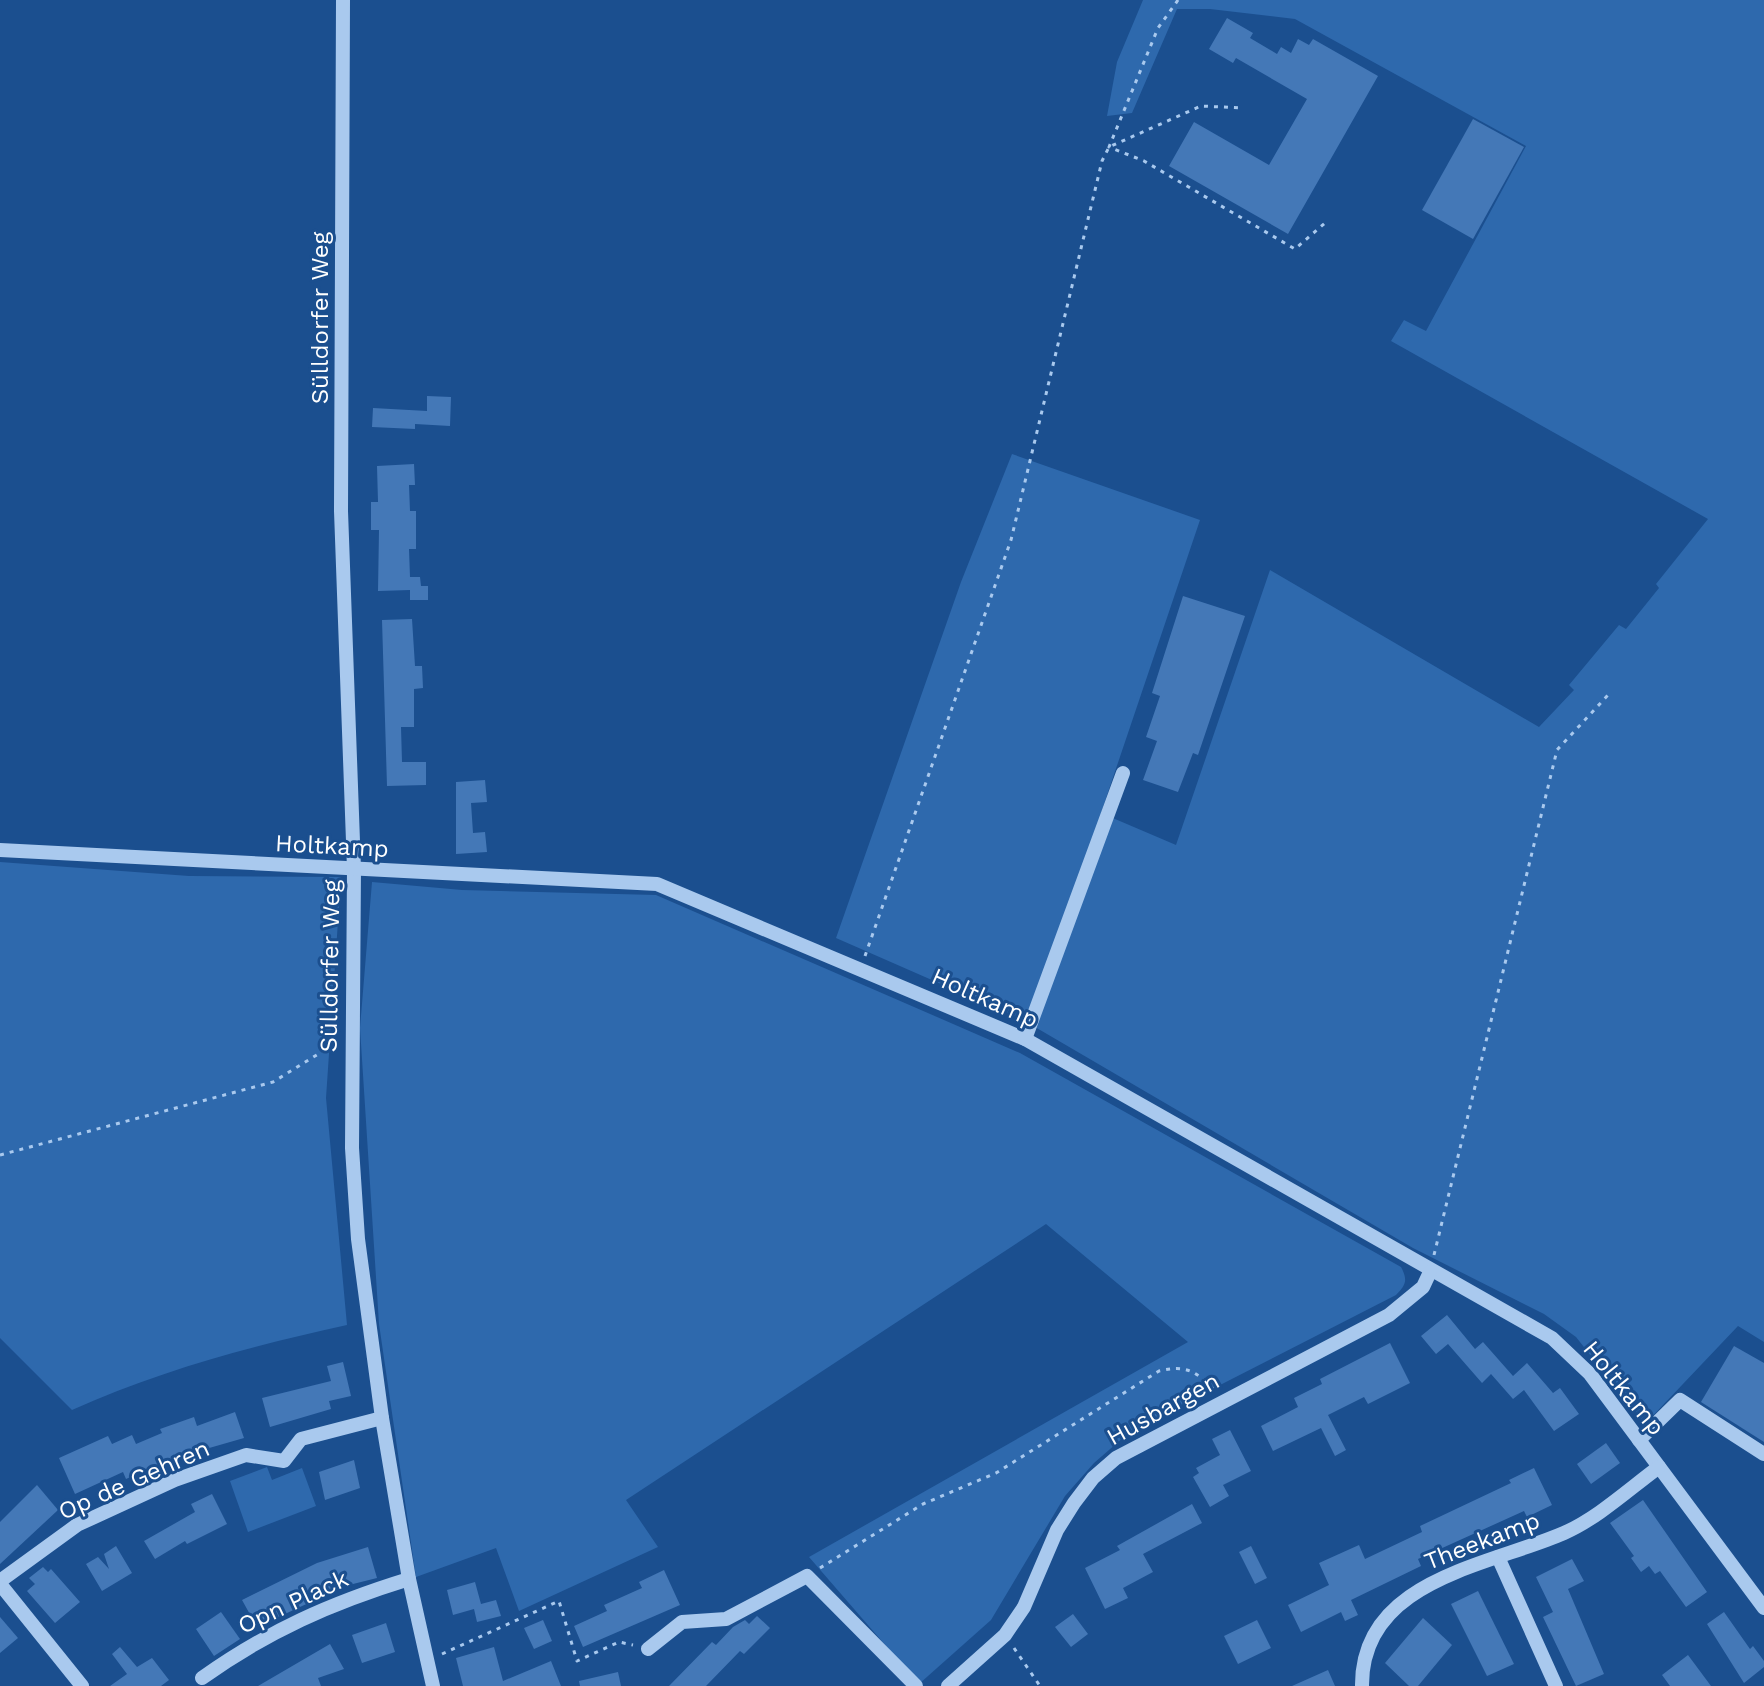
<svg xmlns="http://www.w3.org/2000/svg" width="1764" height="1686" font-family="'Work Sans',sans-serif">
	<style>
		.green { fill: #2e69ad }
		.building { fill: #4478b7 }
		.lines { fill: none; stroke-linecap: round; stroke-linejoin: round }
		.path { stroke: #a9c9ee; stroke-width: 3; stroke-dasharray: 4 6; stroke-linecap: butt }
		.minor { stroke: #a9c9ee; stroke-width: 14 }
		.labels { text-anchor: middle; stroke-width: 6; stroke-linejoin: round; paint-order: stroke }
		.street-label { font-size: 24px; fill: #fff; stroke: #1b4f8f }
	</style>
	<rect width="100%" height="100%" fill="#1b4f8f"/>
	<g class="green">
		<polygon points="1143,0 1764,0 1764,1342 1738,1326 1645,1424 1576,1337 1544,1314 1413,1248 1023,1020 836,938 961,582 1012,454 1200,520 1101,813 1176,845 1270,570 1539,727 1574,690 1569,685 1619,625 1626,629 1659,588 1656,584 1708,519 1391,341 1404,320 1426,331 1526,146 1295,19 1210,9 1177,9 1132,113 1107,116 1117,62"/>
		<path d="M0 862 189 876 341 877 326 1098 347 1325C252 1346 161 1370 72 1410L0 1338Z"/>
		<path d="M372 882 462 890 656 895 1020 1053 1401 1267C1408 1280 1406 1285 1396 1295L1132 1430 1094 1463 1065 1496 991 1620 919 1684 809 1557 1188 1342 1046 1224 626 1500 658 1547 519 1611 496 1548 416 1577 379 1324 360 1028Z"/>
		<polygon points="267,1467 272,1480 302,1468 316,1506 248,1532 230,1481"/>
	</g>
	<g class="building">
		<polygon points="1227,18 1253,33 1250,38 1277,54 1281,47 1291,53 1298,39 1309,45 1313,39 1378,76 1288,234 1169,166 1194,122 1269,165 1307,99 1236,58 1233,63 1209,49"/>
		<polygon points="1473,119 1524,147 1473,239 1422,210"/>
		<polygon points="427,396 451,397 450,426 415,424 415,429 372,427 373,408 427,411"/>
		<polygon points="414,464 415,485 409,485 410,511 416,511 416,549 409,549 410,577 420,577 421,586 428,586 428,600 410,600 410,590 378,591 379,530 371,530 371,502 378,502 377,466"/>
		<polygon points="1183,596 1245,616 1198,755 1193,753 1178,792 1143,780 1157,741 1146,737 1160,696 1152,693"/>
		<polygon points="412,619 415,666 422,666 423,688 414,689 414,727 401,727 402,762 426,762 426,785 387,786 382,620"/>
		<polygon points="485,780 487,802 471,803 473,833 485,832 487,852 456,854 456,782"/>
		<polygon points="1447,1315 1475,1349 1483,1342 1513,1376 1527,1363 1553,1393 1560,1388 1579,1414 1554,1431 1524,1390 1513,1399 1491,1374 1482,1383 1448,1344 1436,1354 1421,1336"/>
		<polygon points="1390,1343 1410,1383 1368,1404 1364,1397 1328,1415 1346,1450 1335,1456 1321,1428 1273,1451 1261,1426 1298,1407 1294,1398 1322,1384 1320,1379"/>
		<polygon points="1734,1346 1764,1363 1764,1442 1701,1402"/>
		<polygon points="343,1362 351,1396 329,1401 331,1409 270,1427 262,1398 331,1381 327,1366"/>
		<polygon points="235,1412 244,1438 171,1459 126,1479 123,1472 75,1494 59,1458 108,1436 112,1444 132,1435 136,1444 162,1433 160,1429 194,1417 197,1426"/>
		<polygon points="1230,1430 1251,1471 1223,1485 1229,1496 1210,1507 1193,1477 1199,1473 1196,1468 1220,1455 1212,1439"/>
		<polygon points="1606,1443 1620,1463 1591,1484 1577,1464"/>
		<polygon points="354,1460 360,1488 325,1500 319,1472"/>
		<polygon points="1534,1468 1552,1505 1527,1517 1524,1511 1418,1559 1421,1566 1351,1600 1358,1615 1345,1621 1341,1612 1301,1632 1288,1605 1329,1585 1319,1563 1359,1545 1365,1559 1422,1532 1420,1526 1511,1483 1509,1480"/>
		<polygon points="37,1485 58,1510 0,1564 0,1522"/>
		<polygon points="212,1494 227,1524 187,1544 185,1541 155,1559 144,1541 195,1512 191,1504"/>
		<polygon points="1643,1500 1707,1592 1686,1607 1660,1571 1655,1574 1649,1566 1641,1572 1631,1558 1634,1556 1610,1523"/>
		<polygon points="1192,1504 1202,1523 1143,1554 1153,1572 1123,1588 1128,1598 1105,1609 1085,1568 1120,1550 1117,1546"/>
		<polygon points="116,1546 132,1573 102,1591 86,1564 98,1557 109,1569 104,1554"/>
		<polygon points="1251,1546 1267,1578 1255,1584 1239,1552"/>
		<polygon points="368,1547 377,1578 345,1586 257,1627 242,1600 317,1563"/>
		<polygon points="1572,1559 1584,1581 1568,1589 1604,1674 1576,1686 1543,1617 1553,1612 1536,1577"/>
		<polygon points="43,1567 48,1572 51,1569 80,1602 55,1623 27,1591 35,1584 29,1578"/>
		<polygon points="664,1570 680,1605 583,1647 574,1626 607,1611 604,1605 642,1588 639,1582"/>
		<polygon points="475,1582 481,1604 496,1600 501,1616 477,1622 474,1609 453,1615 447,1590"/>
		<polygon points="1478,1591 1514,1664 1487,1676 1451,1604"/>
		<polygon points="221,1612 240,1639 214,1656 196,1629"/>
		<polygon points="1724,1612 1750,1649 1753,1646 1764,1661 1764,1667 1744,1683 1707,1624"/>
		<polygon points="1073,1614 1088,1634 1071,1647 1055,1627"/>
		<polygon points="757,1616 770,1628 744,1654 740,1651 706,1686 669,1686 712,1642 716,1645 733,1627 745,1620 749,1624"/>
		<polygon points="0,1617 18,1638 0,1653"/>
		<polygon points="1423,1618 1452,1645 1418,1686 1409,1686 1385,1663"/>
		<polygon points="543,1620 552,1641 534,1649 524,1628"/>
		<polygon points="1257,1620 1271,1648 1238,1664 1224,1636"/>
		<polygon points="386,1623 395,1652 362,1663 352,1635"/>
		<polygon points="330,1644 344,1669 318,1678 321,1686 258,1686"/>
		<polygon points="120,1647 137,1667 152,1658 169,1680 161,1686 110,1686 127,1674 112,1654"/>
		<polygon points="494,1647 503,1681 551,1661 561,1686 463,1686 456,1658"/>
		<polygon points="1688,1655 1711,1686 1670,1686 1662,1675"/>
		<polygon points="1328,1670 1335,1686 1292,1686"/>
		<polygon points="618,1672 621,1686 580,1686 579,1681"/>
	</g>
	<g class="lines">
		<g class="path">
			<polyline points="1178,0 1158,28 1109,147 1144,161 1295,249 1325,223"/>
			<polyline points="865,956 1011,540 1102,161 1109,147 1201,106 1242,108"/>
			<polyline points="0,1155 273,1082 336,1043"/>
			<polyline points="1434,1255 1557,750 1609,694"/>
			<path d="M820 1568 923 1504 996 1473 1159 1371C1185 1365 1195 1370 1213 1389"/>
			<polyline points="1014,1648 1040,1686"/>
			<polyline points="442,1654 559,1601 577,1661 619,1642 633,1645"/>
		</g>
		<g class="minor">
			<polyline points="343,0 341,511 354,869 352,1148 358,1239 382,1418 409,1579 433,1686"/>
			<polyline points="0,850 657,884 1025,1039 1552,1338 1590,1374 1764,1608"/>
			<polyline points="1025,1039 1123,773"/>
			<polyline points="1639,1440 1680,1400 1764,1454"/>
			<polyline points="1498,1557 1556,1686"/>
			<polyline points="0,1581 77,1525 175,1480 246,1455 284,1461 301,1439 382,1418"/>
			<polyline points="0,1584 82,1686"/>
			<polyline points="648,1649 682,1622 726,1619 807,1576 916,1686"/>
			<path d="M202 1678C268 1631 331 1603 409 1579"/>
			<polyline points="948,1686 1005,1635 1024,1607 1057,1530 1074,1503 1093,1478 1116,1458 1389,1315 1423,1287 1430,1272"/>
			<path d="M1362 1686C1361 1580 1488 1566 1564 1533 1598 1518 1629 1489 1659 1467"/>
		</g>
	</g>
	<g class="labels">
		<g class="street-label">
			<text transform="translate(320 318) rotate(-90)" y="8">Sülldorfer Weg</text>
			<text transform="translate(332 846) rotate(3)" y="8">Holtkamp</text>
			<text transform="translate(330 966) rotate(-89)" y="8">Sülldorfer Weg</text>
			<text transform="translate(985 998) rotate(24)" y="8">Holtkamp</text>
			<text transform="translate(1624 1388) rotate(51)" y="8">Holtkamp</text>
			<text transform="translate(1163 1409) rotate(-29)" y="8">Husbargen</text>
			<text transform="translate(134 1480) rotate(-24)" y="8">Op de Gehren</text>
			<text transform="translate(1482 1541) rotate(-21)" y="8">Theekamp</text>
			<text transform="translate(293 1602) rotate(-25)" y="8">Opn Plack</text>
		</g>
	</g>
</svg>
